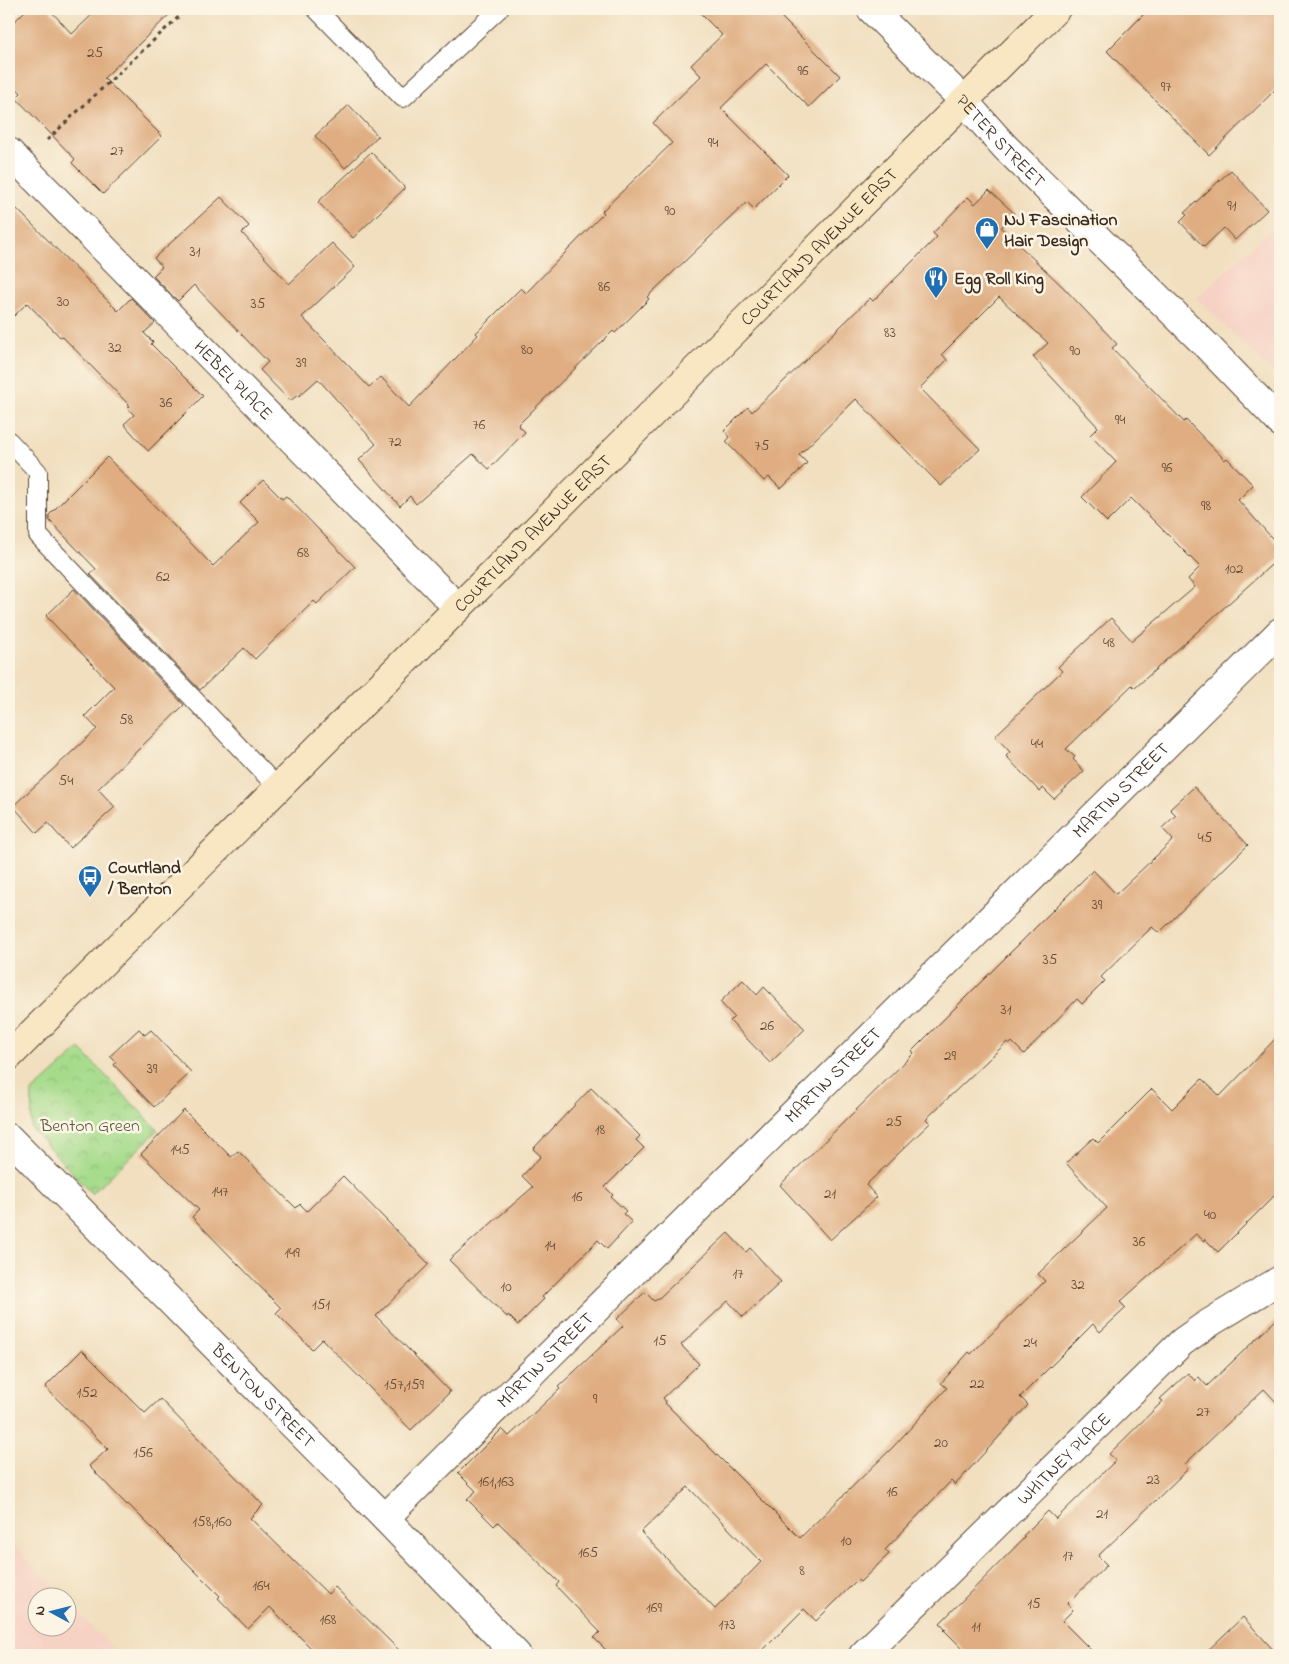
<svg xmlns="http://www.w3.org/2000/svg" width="1289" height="1664" font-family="'Indie Flower',sans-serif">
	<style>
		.built { fill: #f6d2c4 }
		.park { fill: url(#park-crowns); stroke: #708254 }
		.building { fill: #dfad81; fill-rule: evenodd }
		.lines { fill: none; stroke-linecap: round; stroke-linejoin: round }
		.lane-casing { stroke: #564536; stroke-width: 20 }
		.street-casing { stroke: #564536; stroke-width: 30 }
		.secondary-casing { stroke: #564536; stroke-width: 30 }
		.path { stroke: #564536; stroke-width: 3; stroke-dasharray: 4 4; stroke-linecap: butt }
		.lane { stroke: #fff; stroke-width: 18 }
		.street { stroke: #fff; stroke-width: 28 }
		.secondary { stroke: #f9e7c3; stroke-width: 28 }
		.labels { text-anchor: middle; stroke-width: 5; stroke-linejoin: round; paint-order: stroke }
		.number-label { font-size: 15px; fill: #644b37 }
		.street-label { font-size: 18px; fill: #3b2a1e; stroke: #fcf5e5 }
		.poi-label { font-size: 18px; font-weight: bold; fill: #3b2a1e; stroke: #fcf5e5; text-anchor: start }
		.park-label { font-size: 18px; fill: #565639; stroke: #fcf5e5 }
	</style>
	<defs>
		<pattern id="park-crowns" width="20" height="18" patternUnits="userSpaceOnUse" patternTransform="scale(1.25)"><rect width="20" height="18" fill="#a5db8b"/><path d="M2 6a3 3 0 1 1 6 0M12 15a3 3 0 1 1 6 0" fill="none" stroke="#8fbc78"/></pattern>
	</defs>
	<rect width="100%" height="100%" fill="#fcf5e5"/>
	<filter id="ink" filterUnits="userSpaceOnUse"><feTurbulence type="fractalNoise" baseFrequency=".02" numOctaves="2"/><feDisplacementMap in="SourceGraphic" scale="10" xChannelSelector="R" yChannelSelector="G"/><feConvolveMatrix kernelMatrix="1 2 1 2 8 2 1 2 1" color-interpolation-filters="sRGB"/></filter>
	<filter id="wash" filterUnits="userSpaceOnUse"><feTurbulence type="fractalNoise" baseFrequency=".0096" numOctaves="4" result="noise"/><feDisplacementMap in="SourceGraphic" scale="20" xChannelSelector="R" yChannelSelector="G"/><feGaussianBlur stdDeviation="1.12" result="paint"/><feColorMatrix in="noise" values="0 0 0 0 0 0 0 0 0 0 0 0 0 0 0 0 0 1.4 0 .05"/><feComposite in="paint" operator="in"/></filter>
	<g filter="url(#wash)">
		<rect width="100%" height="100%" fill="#f1dfbf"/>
		<g class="built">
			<polygon points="1280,221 1280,379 1197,298"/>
			<polygon points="9,1540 63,1596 38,1596 38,1626 68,1626 68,1602 119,1655 9,1655"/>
		</g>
		<polygon class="park" points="80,1049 158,1130 92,1194 31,1128 32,1092"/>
		<g id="blocks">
			<g class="building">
				<polygon points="27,9 49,9 72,34 98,9 175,9 104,78 162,136 103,194 72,163 75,159 16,98 21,93 9,80 9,27"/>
				<polygon points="696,9 773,9 840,76 809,107 766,64 721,108 788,175 754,209 747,202 647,297 649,299 615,333 613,331 518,425 525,432 489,469 473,454 416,504 410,496 400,506 359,460 376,444 318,379 299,396 298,395 290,401 260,370 268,362 194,285 178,301 153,276 162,267 154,258 221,197 249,226 242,233 289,284 332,243 355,267 302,317 369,387 381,377 409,407 478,335 476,333 521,288 526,293 604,213 602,211 672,143 653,123 701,76 691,65 722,35"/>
				<polygon points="1149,9 1280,9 1280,85 1209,155 1107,51"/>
				<polygon points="349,105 378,136 345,168 315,136"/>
				<polygon points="371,152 405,188 353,238 318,202"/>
				<polygon points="1231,170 1267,210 1235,240 1224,228 1204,247 1180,222 1187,215 1184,213"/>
				<polygon points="989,190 1014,213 1001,228 1063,287 1117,344 1112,348 1184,422 1186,420 1225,460 1227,458 1253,485 1238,500 1280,547 1280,557 1135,688 1132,685 1066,749 1075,757 1073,759 1084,771 1054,799 1043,788 1040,792 1006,756 1010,752 995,736 1062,671 1058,667 1111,618 1132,641 1195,587 1188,579 1200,567 1131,498 1107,522 1082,497 1116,462 1090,435 1098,427 1033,357 1048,343 999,297 942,354 947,360 920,388 980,449 941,486 856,399 799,455 807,463 781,489 769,477 764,481 726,442 730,437 724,431 748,407 752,412 870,298 873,301 937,237 933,233 968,197 975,204"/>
				<polygon points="9,201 118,311 131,298 155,323 144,333 153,342 151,344 203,396 148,451 124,424 134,415 128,408 130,406 62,336 60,337 27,303 9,321"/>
				<polygon points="107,457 213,566 259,522 240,503 263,480 282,499 286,496 355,567 317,604 314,601 255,659 244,648 200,690 90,574 96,569 49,520 49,515"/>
				<polygon points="74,589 184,705 98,789 115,807 70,848 48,823 37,833 13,806 97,729 85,716 114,687 46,616"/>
				<polygon points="1194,787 1248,845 1159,933 1152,927 1101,977 1105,981 1082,1004 1077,999 1024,1054 1012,1042 1010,1044 1007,1042 926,1119 930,1123 866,1185 877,1197 830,1240 780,1185 914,1053 912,1051 1093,870 1116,894 1173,840 1162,828 1176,815 1170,809"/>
				<polygon points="743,980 757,995 764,987 805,1029 770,1063 730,1021 734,1017 720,1002"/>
				<polygon points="139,1029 145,1035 151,1030 191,1072 154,1107 114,1065 116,1062 110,1056"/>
				<path d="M1280 1034V1190L1218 1252 1205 1239 1204 1241 1196 1234 1120 1302 1126 1308 1100 1332 1093 1324 1020 1397 1028 1405 955 1485 951 1481 885 1550 889 1554 860 1582 857 1580 816 1621 804 1609 758 1655H611L594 1638 600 1632 556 1586 559 1582 498 1522 494 1526 467 1499 476 1491 458 1473 502 1429 509 1436 560 1389 558 1387 623 1326 617 1319 645 1292 654 1301 658 1299 728 1233 746 1252 750 1248 781 1282 743 1317 728 1301 681 1345 699 1364 663 1398 666 1402 665 1403 800 1538 894 1446 947 1388 941 1383 969 1352 971 1354 1045 1281 1038 1274 1107 1208 1066 1163 1093 1138 1098 1143 1152 1089 1172 1109 1202 1079 1220 1096ZM688 1487 761 1562 715 1609 641 1532Z"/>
				<polygon points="591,1088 640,1136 636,1140 644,1148 605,1187 613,1195 611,1197 626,1211 623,1214 632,1222 607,1249 598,1240 542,1297 544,1299 518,1325 508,1315 507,1317 449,1260 533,1187 522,1176 541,1156 533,1149"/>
				<polygon points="184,1110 231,1157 238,1151 296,1208 300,1204 307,1211 343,1176 429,1264 376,1316 450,1392 411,1430 322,1339 312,1349 276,1313 281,1308 192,1217 199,1210 141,1154"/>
				<polygon points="1280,1316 1280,1406 1264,1389 1184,1465 1188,1469 1098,1556 1107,1565 1067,1604 1073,1610 1062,1621 1096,1655 969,1655 944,1630 946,1629 940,1623 1025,1537 1023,1536 1048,1511 1056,1519 1116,1460 1109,1454 1163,1401 1160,1399 1188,1373 1195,1381 1199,1377 1207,1386"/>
				<polygon points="82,1350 145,1413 160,1399 263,1505 250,1518 328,1594 335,1587 404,1655 318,1655 270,1607 248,1629 218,1598 220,1596 128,1504 127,1505 89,1466 108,1449 45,1387"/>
				<polygon points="1243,1617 1278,1655 1203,1655"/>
			</g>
		</g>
	</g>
	<g filter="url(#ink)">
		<use href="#blocks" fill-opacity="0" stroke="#564536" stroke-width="1"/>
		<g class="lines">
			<g class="lane-casing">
				<g id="lane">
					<polyline points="316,9 403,98 499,9"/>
					<polyline points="9,441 38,472 38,535 278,788"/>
				</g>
			</g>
			<g class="street-casing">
				<g id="street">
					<path id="s1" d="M871 9 963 100 1005 147 1206 345 1280 422"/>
					<path id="s2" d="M9 152 458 608"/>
					<path id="s3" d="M9 1138 385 1518 517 1655"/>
					<path id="s4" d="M385 1518 1280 632"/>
					<path id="s5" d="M863 1655 1182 1342 1206 1325 1280 1280"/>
				</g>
			</g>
			<g class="secondary-casing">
				<g id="secondary">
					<path id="s6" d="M9 1056 278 788 1056 9"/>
				</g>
			</g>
			<polyline class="path" points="47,140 187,9"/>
			<use href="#lane" class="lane"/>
			<use href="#street" class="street"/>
			<use href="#secondary" class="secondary"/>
		</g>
	</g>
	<defs>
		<g id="shop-pin" transform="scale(1.25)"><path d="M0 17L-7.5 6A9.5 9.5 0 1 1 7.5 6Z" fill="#1f6fb2" stroke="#fcf5e5"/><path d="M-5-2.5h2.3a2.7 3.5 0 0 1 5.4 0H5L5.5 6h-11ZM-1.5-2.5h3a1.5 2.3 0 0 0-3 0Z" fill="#fff"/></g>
		<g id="restaurant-pin" transform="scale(1.25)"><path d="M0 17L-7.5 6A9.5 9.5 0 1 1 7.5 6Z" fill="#1f6fb2" stroke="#fcf5e5"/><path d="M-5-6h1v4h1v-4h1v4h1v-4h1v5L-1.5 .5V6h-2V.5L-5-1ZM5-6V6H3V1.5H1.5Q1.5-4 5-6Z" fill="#fff"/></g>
		<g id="bus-pin" transform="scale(1.25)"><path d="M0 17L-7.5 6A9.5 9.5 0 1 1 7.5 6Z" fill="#1f6fb2" stroke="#fcf5e5"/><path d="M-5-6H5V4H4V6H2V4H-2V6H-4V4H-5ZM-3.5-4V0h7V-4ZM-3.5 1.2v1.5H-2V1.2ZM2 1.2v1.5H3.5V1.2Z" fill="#fff"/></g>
	</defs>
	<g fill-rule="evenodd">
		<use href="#shop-pin" x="987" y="229"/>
		<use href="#restaurant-pin" x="936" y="278"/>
		<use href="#bus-pin" x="90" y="877"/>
	</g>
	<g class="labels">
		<g class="number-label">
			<text x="95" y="57">25</text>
			<text x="803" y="75">96</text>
			<text x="1166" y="91">97</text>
			<text x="713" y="147">94</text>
			<text x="117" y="155">27</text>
			<text x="1232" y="210">91</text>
			<text x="670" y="215">90</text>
			<text x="195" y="256">31</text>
			<text x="604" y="291">86</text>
			<text x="63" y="306">30</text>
			<text x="258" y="308">35</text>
			<text x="890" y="337">83</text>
			<text x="115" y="352">32</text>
			<text x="527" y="354">80</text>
			<text x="1075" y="355">90</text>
			<text x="301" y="367">39</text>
			<text x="166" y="407">36</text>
			<text x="1120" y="424">94</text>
			<text x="479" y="429">76</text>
			<text x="395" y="446">72</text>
			<text x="762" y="450">75</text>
			<text x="1167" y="472">96</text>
			<text x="1206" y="510">98</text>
			<text x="303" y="557">68</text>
			<text x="1234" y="573">102</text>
			<text x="163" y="581">62</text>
			<text x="1109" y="647">48</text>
			<text x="126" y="724">58</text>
			<text x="1037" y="748">44</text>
			<text x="66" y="785">54</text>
			<text x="1205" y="842">45</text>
			<text x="1097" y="909">39</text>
			<text x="1050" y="964">35</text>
			<text x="1006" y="1014">31</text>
			<text x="767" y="1030">26</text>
			<text x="950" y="1060">29</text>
			<text x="152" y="1073">39</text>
			<text x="894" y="1126">25</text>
			<text x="600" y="1134">18</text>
			<text x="180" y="1154">145</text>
			<text x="220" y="1196">147</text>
			<text x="830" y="1198">21</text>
			<text x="577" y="1201">16</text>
			<text x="1210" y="1219">40</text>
			<text x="1139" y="1246">36</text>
			<text x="550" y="1250">14</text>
			<text x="292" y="1257">149</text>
			<text x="738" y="1278">17</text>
			<text x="1078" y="1289">32</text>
			<text x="506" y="1291">10</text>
			<text x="321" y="1309">151</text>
			<text x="660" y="1345">15</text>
			<text x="1030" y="1347">24</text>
			<text x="977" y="1388">22</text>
			<text x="404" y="1389">157,159</text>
			<text x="87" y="1397">152</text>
			<text x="595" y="1403">9</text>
			<text x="1203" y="1416">27</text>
			<text x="941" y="1447">20</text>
			<text x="143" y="1457">156</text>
			<text x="1153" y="1484">23</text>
			<text x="496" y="1486">161,163</text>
			<text x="892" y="1496">16</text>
			<text x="1102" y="1518">21</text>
			<text x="212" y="1526">158,160</text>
			<text x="846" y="1545">10</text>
			<text x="588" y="1557">165</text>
			<text x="1068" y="1560">17</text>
			<text x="802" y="1575">8</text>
			<text x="261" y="1590">164</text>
			<text x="1034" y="1608">15</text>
			<text x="654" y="1612">169</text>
			<text x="328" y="1624">168</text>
			<text x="727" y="1629">173</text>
			<text x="976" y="1631">11</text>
		</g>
		<g class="street-label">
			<text dy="6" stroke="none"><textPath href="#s1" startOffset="185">PETER STREET</textPath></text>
			<text dy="6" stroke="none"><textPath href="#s6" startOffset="1145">COURTLAND AVENUE EAST</textPath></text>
			<text dy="6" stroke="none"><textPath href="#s2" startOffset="320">HEBEL PLACE</textPath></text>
			<text dy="6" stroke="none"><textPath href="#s6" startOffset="740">COURTLAND AVENUE EAST</textPath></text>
			<text dy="6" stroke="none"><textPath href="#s4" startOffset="1035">MARTIN STREET</textPath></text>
			<text dy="6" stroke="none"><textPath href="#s4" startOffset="630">MARTIN STREET</textPath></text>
			<text dy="6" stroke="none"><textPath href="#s4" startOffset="225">MARTIN STREET</textPath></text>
			<text dy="6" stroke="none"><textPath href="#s3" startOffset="362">BENTON STREET</textPath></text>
			<text dy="6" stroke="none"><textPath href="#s5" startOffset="281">WHITNEY PLACE</textPath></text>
		</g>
		<g class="poi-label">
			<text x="1004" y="225">NJ Fascination<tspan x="1004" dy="21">Hair Design</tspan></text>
			<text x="954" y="284">Egg Roll King</text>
			<text x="108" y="873">Courtland<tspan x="108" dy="21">/ Benton</tspan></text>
		</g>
		<g class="park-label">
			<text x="90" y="1131">Benton Green</text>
		</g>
	</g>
	<rect width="1289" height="1664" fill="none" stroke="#fcf5e5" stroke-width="30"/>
	<g transform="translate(52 1612) rotate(277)"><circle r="24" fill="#fcf5e5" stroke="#afa495"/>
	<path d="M0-4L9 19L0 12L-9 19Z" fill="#1f6fb2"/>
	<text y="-8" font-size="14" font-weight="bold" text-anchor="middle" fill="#3b2a1e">N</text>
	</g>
</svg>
